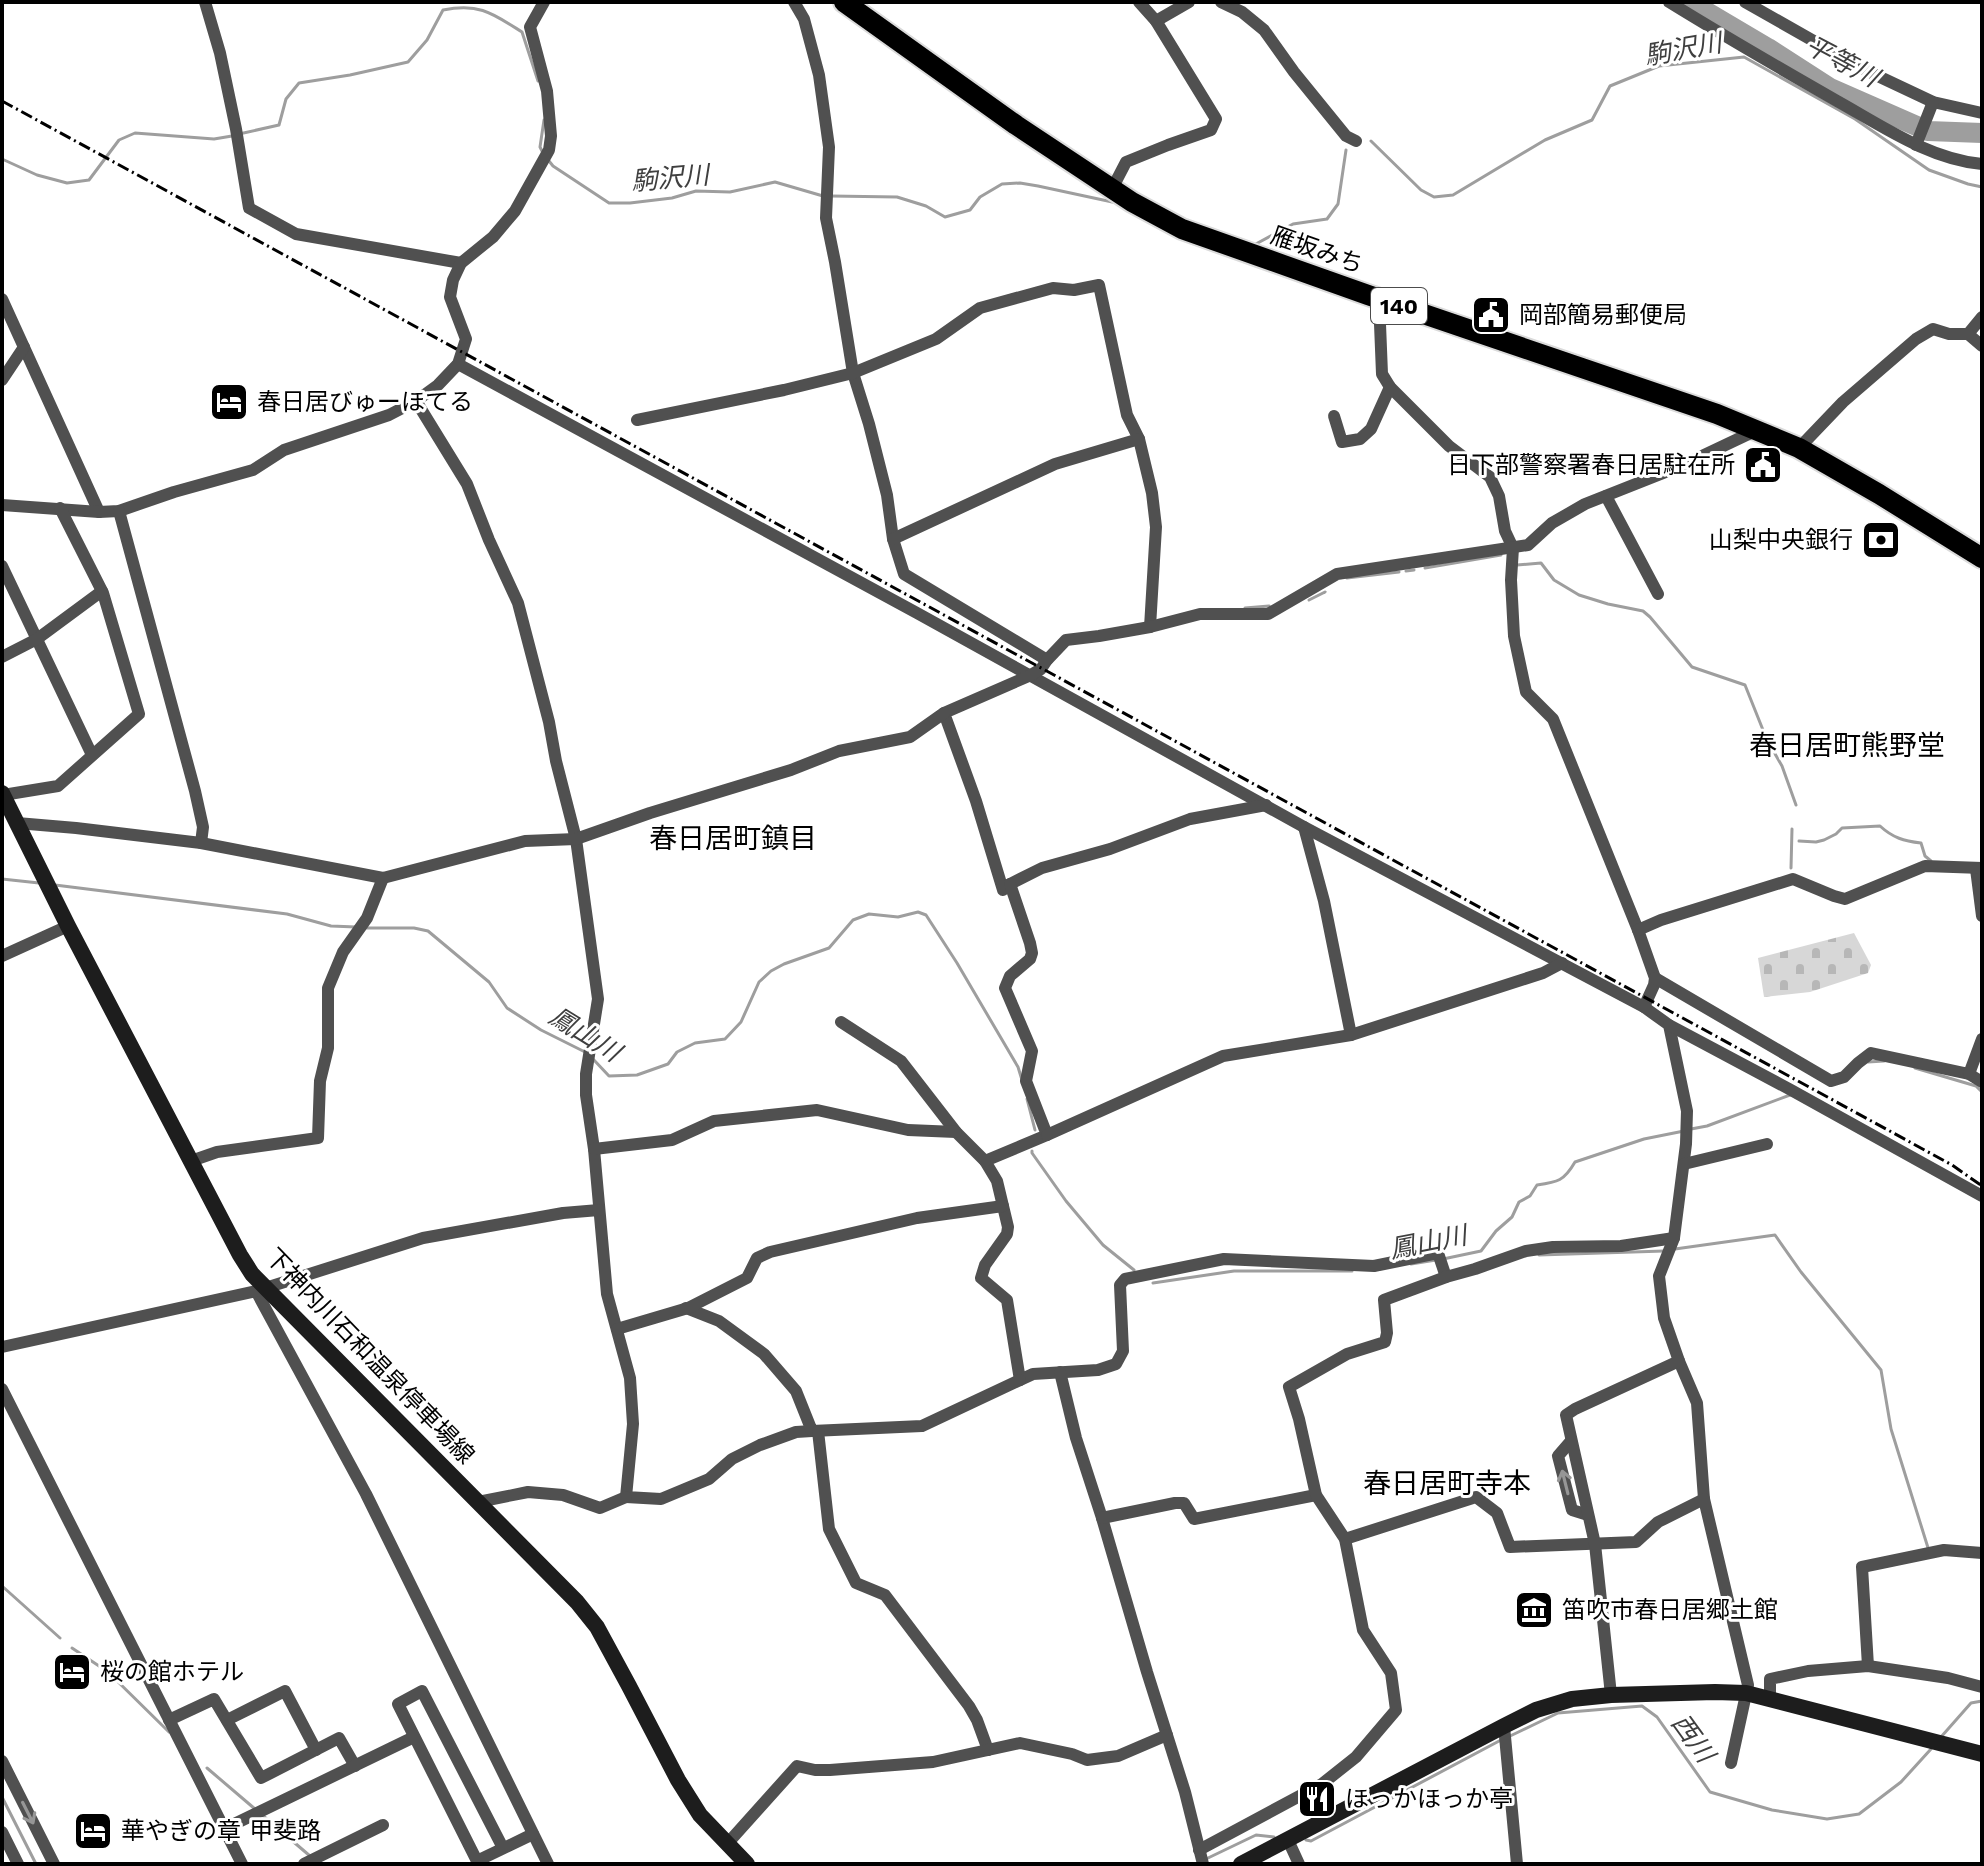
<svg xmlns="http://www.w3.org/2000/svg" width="1984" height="1866" font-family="'Work Sans','Noto Sans JP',sans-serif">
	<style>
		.cemetery { fill: url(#cemetery-stones) }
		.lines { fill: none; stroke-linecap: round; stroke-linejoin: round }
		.stream { stroke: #9e9e9e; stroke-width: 3 }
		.river { stroke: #9e9e9e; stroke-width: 20 }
		.trunk-casing { stroke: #dbdbdb; stroke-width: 24 }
		.minor { stroke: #505050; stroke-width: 12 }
		.secondary { stroke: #1d1d1d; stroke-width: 16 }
		.trunk { stroke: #000; stroke-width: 20 }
		.rail { stroke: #000; stroke-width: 3; stroke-dasharray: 12 4 2 4; stroke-linecap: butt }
		.oneway { stroke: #969696 }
		.labels { text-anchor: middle; stroke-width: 6; stroke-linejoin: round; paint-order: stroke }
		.shield { fill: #fff; stroke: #4c4c4c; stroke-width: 2 }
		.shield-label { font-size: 22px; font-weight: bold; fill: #000 }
		.street-label { font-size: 24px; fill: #000; stroke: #fff }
		.poi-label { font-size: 24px; fill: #000; stroke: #fff; text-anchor: start }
		.water-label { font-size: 26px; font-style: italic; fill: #3f3f3f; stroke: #fff }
		.quarter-label { font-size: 28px; fill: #000; stroke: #fff }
	</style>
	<defs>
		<pattern id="cemetery-stones" width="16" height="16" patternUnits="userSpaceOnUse" patternTransform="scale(2)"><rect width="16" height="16" fill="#d7d7d7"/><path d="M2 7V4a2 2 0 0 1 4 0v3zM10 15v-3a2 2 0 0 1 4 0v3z" fill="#b7b7b7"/></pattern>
	</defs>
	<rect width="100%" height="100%" fill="#fff"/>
	<polygon class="cemetery" points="1854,933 1871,965 1868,973 1810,992 1764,997 1758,958"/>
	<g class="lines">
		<g class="stream">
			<path d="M239 134 279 125 286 99 299 83 350 75 408 62 427 40 443 10C480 3 492 13 522 32L538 81"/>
			<polyline points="1371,141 1421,190 1434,197 1453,195 1545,140 1592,120 1610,86 1659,66 1744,57 1855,119 1929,170 1968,184 1982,187"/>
			<polyline points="542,151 540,147 544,120"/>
			<polyline points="2,159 37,175 67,183 89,180 119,140 135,133 214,139 232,136"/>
			<polyline points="549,161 553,166 609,203 630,203 672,198 696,191 730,192 775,182 823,196"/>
			<polyline points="831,196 897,197 926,206 945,217 970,210 980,197 1002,184 1020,183 1038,186 1117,203"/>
			<polyline points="1254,245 1293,224 1327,219 1338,204 1346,150"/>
			<polyline points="1517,565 1541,563 1554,580 1579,595 1608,604 1643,611 1650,617 1692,667 1745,685 1767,740 1782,766 1796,805"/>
			<polyline points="1425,568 1501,555"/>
			<polyline points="1406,571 1414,570"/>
			<polyline points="1347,578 1399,572"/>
			<polyline points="1309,600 1325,592"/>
			<polyline points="1245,608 1269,606"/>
			<path d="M1799 841 1816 842 1824 840 1836 834 1842 828 1880 826C1893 838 1904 841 1921 843L1925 856 1931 861"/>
			<polyline points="1791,868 1792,829"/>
			<polyline points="2,879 39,883"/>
			<polyline points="55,885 287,914 331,926 356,927"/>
			<polyline points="367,928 414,928 428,931 489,982 507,1008 541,1030 587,1053"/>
			<polyline points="593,1059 609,1076 637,1075 668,1064 677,1052 695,1043 725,1039 741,1022 759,982 771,971 784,964 829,948 853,920 869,914 898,917 918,912 926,915 957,963 1018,1067 1022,1080"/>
			<polyline points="1868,1062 1884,1061"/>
			<polyline points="1915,1068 1976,1086 1982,1092"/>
			<polyline points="1027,1099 1035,1130"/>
			<polyline points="1691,1129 1707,1126 1790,1095"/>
			<polyline points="1032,1151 1032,1153 1066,1201 1103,1245 1134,1270"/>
			<polyline points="1675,1249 1775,1235 1801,1272 1881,1370 1891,1429 1929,1551"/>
			<polyline points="1539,1255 1664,1251"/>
			<path d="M1443 1259 1481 1251 1496 1231 1512 1217 1519 1202 1530 1196 1537 1185C1558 1182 1564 1181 1575 1162L1644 1139 1684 1131"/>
			<polyline points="1411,1264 1436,1260"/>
			<polyline points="1153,1283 1234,1271 1352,1271"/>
			<polyline points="2,1586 60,1638"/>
			<polyline points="72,1648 108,1672 169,1732"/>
			<polyline points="1508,1737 1558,1713 1642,1706 1657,1717 1710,1792 1772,1810 1827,1819 1859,1814 1901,1782 1931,1749"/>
			<polyline points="1941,1737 1971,1703 1982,1701"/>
			<polyline points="207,1768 255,1809"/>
			<polyline points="2,1797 36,1864"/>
			<polyline points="261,1814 310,1856"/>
			<polyline points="1306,1840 1311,1841 1501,1740"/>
			<polyline points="1208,1858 1256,1835 1274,1837"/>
		</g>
		<polyline class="river" points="1690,2 1768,48 1830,88 1928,131 1982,133"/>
		<g class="trunk-casing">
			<polyline id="trunk" points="844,2 1016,125 1132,202 1182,229 1368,295 1717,414 1799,448 1879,494 1982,558"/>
		</g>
		<g class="minor">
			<polyline points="205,2 220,53 236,129 249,208 296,234 461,263"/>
			<polyline points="794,2 804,19 819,75 829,147 826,218 835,262 853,373 869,424 887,495 893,539 904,574 1047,660"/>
			<polyline points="1221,2 1242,12 1264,30 1294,72 1346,136 1356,141"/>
			<path d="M1669 2C1724 36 1781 69 1837 101 1882 126 1929 159 1982 164"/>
			<polyline points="1745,2 1863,69 1933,102 1982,113"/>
			<polyline points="1156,21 1189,2"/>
			<polyline points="1916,145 1933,102"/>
			<polyline points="1112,189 1126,162 1168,145 1211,130 1216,119 1156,21 1139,2"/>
			<polyline points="2,299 99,512"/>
			<polyline points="1379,299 1382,374 1390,387 1449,446 1490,477 1499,496 1505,531 1513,548 1511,580 1514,636 1526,692 1553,719 1638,930 1655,978 1654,985 1644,1007"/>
			<polyline points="1968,334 1982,317"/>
			<polyline points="458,364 917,613 1304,827 1644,1007 1669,1025 1687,1111 1686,1144 1674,1238 1659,1276 1664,1318 1679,1361 1697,1403 1704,1499"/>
			<polyline points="2,380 24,347"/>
			<polyline points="416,401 467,484 489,540 518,603 549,722 556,761 576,839 598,999 586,1074 586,1095 594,1149 607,1294 630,1378 633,1424 626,1497 661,1499 709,1479 732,1459 760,1445 796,1432 812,1431"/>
			<polyline points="1334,416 1342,442 1360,439 1371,429 1390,387"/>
			<polyline points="637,420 784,390 853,373 936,339 980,308 1053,288 1074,290 1099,285 1127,415 1139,439 1152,493 1156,527 1150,627"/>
			<polyline points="1799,448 1843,402 1916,339 1933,329 1949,334 1968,334 1982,346"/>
			<polyline points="1606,496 1658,594"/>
			<polyline points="2,505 99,512 119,511 174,492 253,470 284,450 389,415 416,401 438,385 458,364 466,339 450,297 453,280 461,263 493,237 515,211 549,150 551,136 547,91 530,27 544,2"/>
			<polyline points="119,511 195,791 203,827 201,843"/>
			<polyline points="893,539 1055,464 1139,439"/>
			<polyline points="2,566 92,755"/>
			<polyline points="2,657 37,639 102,591"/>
			<polyline points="3,795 58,786 139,714 103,593 60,508"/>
			<polyline points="1266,805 1190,819 1110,849 1042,868 1010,884 1003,890 976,801 944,713 1031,675 1041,669 1047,660 1066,640 1099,636 1150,627 1200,614 1268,614 1337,574 1528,545 1552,523 1585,504 1681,466 1757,430"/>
			<polyline points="17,823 76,828 201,843 383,878 525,841 576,839 650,813 791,770 839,751 910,737 944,713"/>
			<polyline points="1304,827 1324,901 1351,1035"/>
			<polyline points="1976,869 1982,916"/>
			<polyline points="1010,884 1030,943 1032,953 1030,959 1010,976 1005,988 1032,1051 1026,1081 1047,1135 985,1161 997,1181 1008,1227 1007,1234 985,1265 981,1278 1007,1300 1020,1380 1033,1374 1098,1370 1116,1364 1123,1351 1120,1285 1125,1279 1224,1259 1374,1266 1438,1253 1446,1277"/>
			<polyline points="1638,930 1661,920 1793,879 1834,896 1845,899 1925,866 1982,868"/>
			<polyline points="2,956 68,926"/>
			<polyline points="1655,978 1831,1081 1844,1077 1858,1063 1871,1053 1969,1074 1982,1082"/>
			<polyline points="841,1022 901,1061 956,1132 985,1161"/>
			<polyline points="1669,1025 1791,1090 1982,1196"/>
			<polyline points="1969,1074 1982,1039"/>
			<polyline points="1047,1135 1223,1056 1351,1035 1543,973 1562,963"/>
			<polyline points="594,1149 672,1140 714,1121 817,1110 908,1130 956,1132"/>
			<polyline points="191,1161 217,1152 318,1138 320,1081 328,1048 328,988 343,952 367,918 383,878"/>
			<polyline points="1684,1164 1767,1144"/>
			<polyline points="256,1291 366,1494 548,1864"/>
			<polyline points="686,1308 719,1321 764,1354 796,1391 812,1431 922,1426 1020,1380"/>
			<polyline points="617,1329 688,1308 747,1278 757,1258 770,1252 917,1218 1003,1206"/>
			<polyline points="2,1347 256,1291 423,1238 563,1213 599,1210"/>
			<polyline points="1060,1372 1076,1438 1102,1518 1147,1672 1185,1792 1203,1864"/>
			<polyline points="2,1389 242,1864"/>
			<polyline points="818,1431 829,1529 856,1583 885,1595 969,1706 977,1720 988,1750"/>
			<polyline points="1571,1441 1558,1456 1572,1510 1588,1515"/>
			<polyline points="478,1502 528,1492 563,1495 600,1508 626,1497"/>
			<polyline points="1102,1518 1175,1503 1184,1503 1194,1519 1316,1495"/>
			<polyline points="1345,1539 1476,1497 1497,1513 1510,1547 1636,1542 1658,1522 1704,1499 1748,1685 1731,1763"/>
			<polyline points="1868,1666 1862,1567 1944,1550 1982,1553"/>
			<polyline points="1611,1695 1595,1544 1566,1415 1575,1409 1679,1361"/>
			<polyline points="1770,1698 1770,1679 1808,1671 1868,1666 1948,1678 1982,1687"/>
			<polyline points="169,1720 214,1699 261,1778 339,1738 355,1766"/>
			<polyline points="227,1720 285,1691 316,1750"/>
			<polyline points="1504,1726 1517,1864"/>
			<polyline points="2,1761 54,1864"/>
			<polyline points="224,1829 414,1737"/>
			<polyline points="2,1832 18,1864"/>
			<polyline points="1288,1840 1299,1864"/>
			<polyline points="727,1844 797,1766 815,1770 830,1770 933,1762 1020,1743 1072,1754 1087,1760 1118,1756 1167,1735"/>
			<polyline points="503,1848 422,1691 398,1704 477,1861 533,1834"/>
			<polyline points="1199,1850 1322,1784 1356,1757 1396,1710 1391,1673 1363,1630 1345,1539 1316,1495 1299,1419 1289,1387 1347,1354 1385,1342 1387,1333 1384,1300 1446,1277 1475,1269 1526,1251 1553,1247 1621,1246 1674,1238"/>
			<polyline points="304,1864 383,1825"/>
		</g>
		<g class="secondary">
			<polyline points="2,793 68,926 240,1255 252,1274 577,1602 597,1627 629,1686 678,1780 700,1815 747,1864"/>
			<polyline points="1241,1864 1504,1726 1536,1710 1572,1699 1611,1695 1715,1692 1746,1693 1982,1754"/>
		</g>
		<use href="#trunk" class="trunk"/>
		<polyline class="rail" points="2,101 1952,1165 1982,1186"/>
	</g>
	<defs><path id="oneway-shaft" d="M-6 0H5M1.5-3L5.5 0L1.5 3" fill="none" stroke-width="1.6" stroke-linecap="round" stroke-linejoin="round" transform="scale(2)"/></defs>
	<g class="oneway">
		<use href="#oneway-shaft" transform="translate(1565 1482) rotate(-104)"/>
		<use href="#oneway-shaft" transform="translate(28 1813) rotate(63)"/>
	</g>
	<defs>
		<g id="civic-square" transform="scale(2)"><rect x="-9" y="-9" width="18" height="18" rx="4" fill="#000" stroke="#fff"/><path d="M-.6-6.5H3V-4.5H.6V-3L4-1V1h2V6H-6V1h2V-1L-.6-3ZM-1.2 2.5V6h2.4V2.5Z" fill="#fff"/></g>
		<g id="hotel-square" transform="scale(2)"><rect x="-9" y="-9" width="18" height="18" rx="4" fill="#000" stroke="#fff"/><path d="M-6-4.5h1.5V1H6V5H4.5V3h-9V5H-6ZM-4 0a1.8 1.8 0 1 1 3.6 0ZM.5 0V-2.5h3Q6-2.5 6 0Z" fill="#fff"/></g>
		<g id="bank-square" transform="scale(2)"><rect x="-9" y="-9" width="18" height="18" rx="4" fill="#000" stroke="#fff"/><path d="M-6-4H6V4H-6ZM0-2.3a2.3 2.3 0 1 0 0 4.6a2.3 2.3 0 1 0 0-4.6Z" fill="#fff"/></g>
		<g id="museum-square" transform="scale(2)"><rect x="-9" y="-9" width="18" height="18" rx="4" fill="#000" stroke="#fff"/><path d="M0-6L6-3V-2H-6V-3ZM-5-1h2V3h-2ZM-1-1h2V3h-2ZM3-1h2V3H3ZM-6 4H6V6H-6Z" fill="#fff"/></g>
		<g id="restaurant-square" transform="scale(2)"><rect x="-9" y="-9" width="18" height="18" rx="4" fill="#000" stroke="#fff"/><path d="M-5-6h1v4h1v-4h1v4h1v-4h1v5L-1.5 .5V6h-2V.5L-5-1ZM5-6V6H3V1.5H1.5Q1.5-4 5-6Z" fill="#fff"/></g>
	</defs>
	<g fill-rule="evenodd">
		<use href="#civic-square" x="1491" y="315"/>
		<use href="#hotel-square" x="229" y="402"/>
		<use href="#civic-square" x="1763" y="465"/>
		<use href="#bank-square" x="1881" y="540"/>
		<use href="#museum-square" x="1534" y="1610"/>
		<use href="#hotel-square" x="72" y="1672"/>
		<use href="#restaurant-square" x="1317" y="1799"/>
		<use href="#hotel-square" x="93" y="1831"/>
	</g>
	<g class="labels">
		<rect class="shield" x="1371" y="288" width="56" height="36" rx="6"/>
		<g class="shield-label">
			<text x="1399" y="314">140</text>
		</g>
		<g class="street-label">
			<text transform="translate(1317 250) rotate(19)" y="8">雁坂みち</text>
			<text transform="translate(370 1356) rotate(46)" y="8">下神内川石和温泉停車場線</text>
		</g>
		<g class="poi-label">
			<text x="1519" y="323">岡部簡易郵便局</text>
			<text x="257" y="410">春日居びゅーほてる</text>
			<text x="1735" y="473" text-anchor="end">日下部警察署春日居駐在所</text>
			<text x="1853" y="548" text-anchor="end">山梨中央銀行</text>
			<text x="1562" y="1618">笛吹市春日居郷土館</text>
			<text x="100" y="1680">桜の館ホテル</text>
			<text x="1345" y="1807">ほっかほっか亭</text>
			<text x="121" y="1839">華やぎの章 甲斐路</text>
		</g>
		<g class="water-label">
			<text transform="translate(1683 49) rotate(-10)" y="9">駒沢川</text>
			<text transform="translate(1842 61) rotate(28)" y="9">平等川</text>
			<text transform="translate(670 178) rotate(-5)" y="9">駒沢川</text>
			<text transform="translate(585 1034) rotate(32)" y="9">鳳山川</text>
			<text transform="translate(1428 1242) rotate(-11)" y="9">鳳山川</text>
			<text transform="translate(1693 1738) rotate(54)" y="9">西川</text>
		</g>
		<g class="quarter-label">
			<text x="1847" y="755">春日居町熊野堂</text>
			<text x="733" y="848">春日居町鎮目</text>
			<text x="1447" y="1493">春日居町寺本</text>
		</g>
	</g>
	<rect width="1984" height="1866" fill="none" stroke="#000000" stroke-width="8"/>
</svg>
